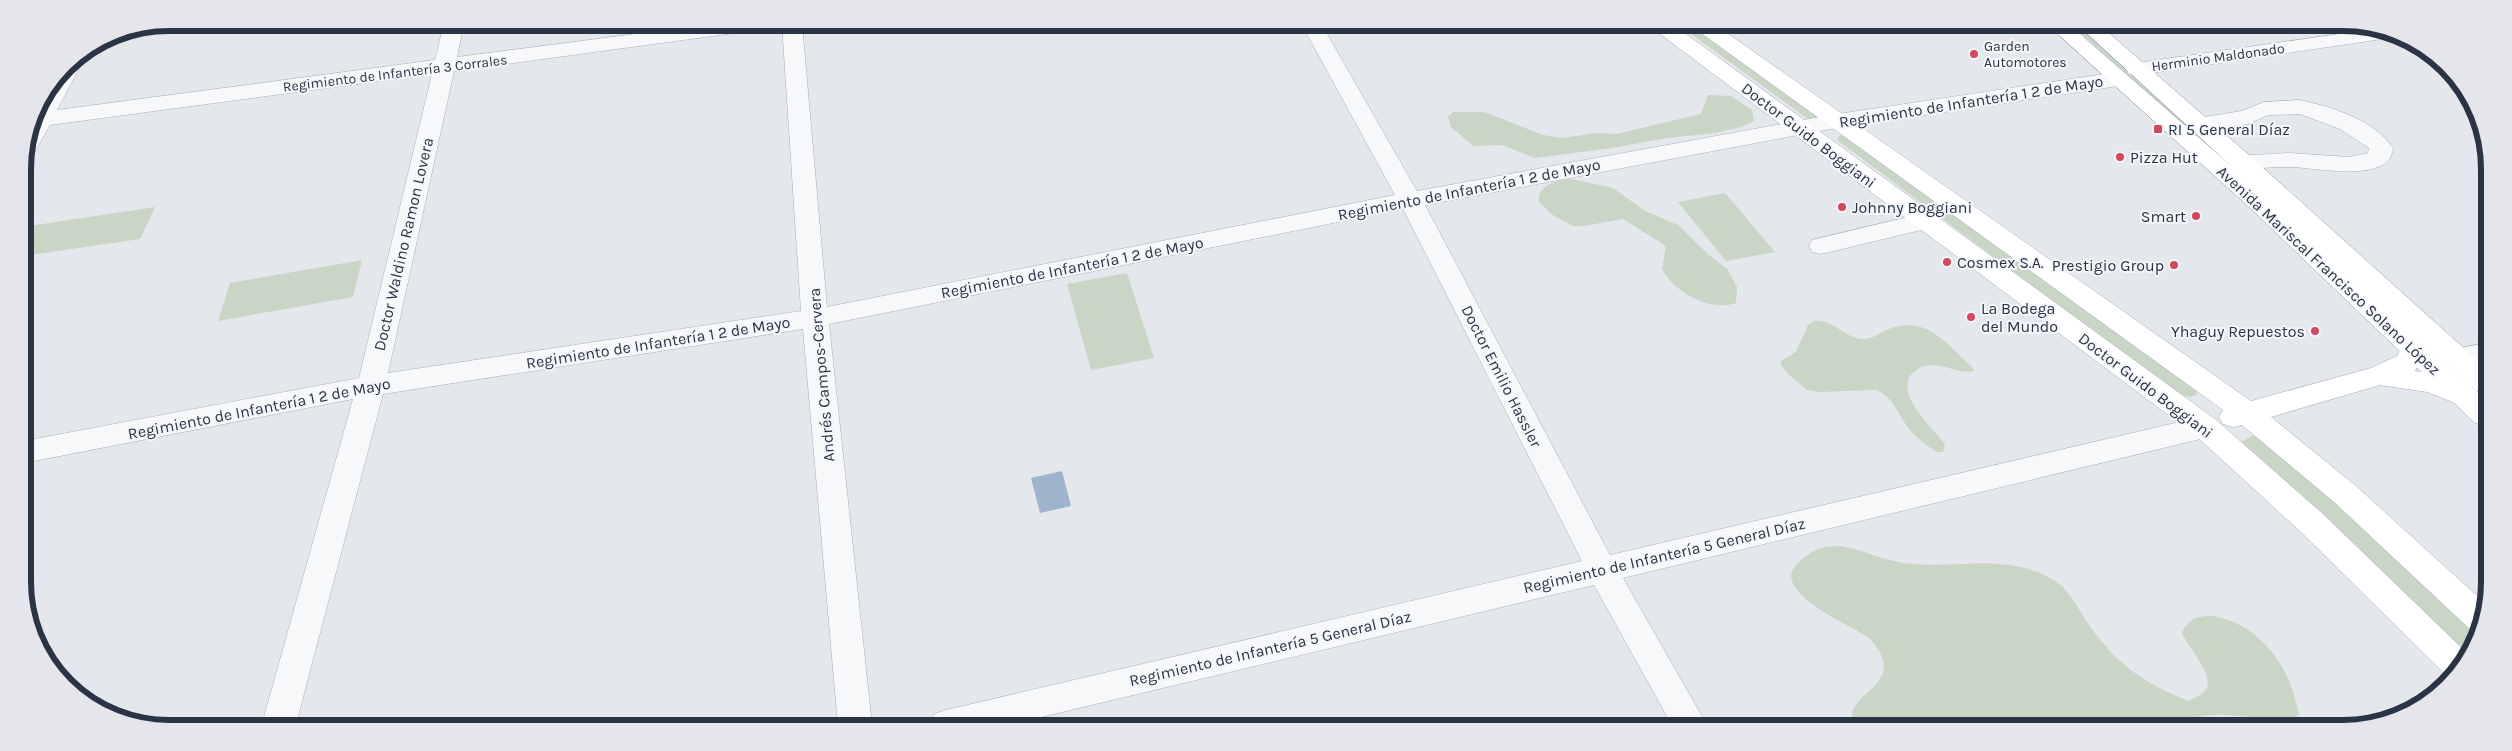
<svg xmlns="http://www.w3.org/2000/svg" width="2512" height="751" font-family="Karla,sans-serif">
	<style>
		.green { fill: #c9d6c5 }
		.water { fill: #9fb4cc }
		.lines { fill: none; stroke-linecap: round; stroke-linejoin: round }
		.minor-casing { stroke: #a9aeb7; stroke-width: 1 }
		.major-casing { stroke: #a3abb8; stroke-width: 1 }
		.highway-casing { stroke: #8b94a3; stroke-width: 1 }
		.minor { fill: #f7f8fa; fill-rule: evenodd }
		.major { fill: #fff; fill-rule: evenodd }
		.highway { fill: #fff; fill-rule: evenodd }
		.poi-dot { fill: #d1495b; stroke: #f4f6f9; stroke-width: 2 }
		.labels { text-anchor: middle; stroke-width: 4; stroke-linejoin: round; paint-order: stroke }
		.far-poi-label { font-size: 14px; fill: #2b3445; stroke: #f4f6f9; text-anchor: start }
		.far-street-label { font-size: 14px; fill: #2b3445; stroke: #f4f6f9 }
		.street-label { font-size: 16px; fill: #2b3445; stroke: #f4f6f9 }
		.poi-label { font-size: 16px; fill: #2b3445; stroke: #f4f6f9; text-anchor: start }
		.rim { fill: none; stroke: #2b3445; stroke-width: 6 }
	</style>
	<rect width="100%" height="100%" fill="#e4e7ec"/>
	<g class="green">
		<polygon points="1680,26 1700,26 1824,116 1811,120 1807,118"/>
		<polygon points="2074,27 2081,27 2288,214 2268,203"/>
		<polygon points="1708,95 1731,96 1752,110 1754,121 1741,127 1715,133 1667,138 1612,148 1535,158 1502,145 1473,146 1451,127 1448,117 1453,112 1484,112 1543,135 1562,138 1597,133 1616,134 1701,114"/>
		<polygon points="1845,134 2197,391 2196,395 2190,397 2179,395 1837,140 1839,136"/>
		<path d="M1572 179 1613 188 1645 211 1678 225 1709 255 1728 270 1737 287 1736 303C1709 312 1674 292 1662 269L1666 246 1623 219 1584 226H1573L1554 216 1539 202C1536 186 1559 178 1572 179Z"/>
		<polygon points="1725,193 1775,252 1726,261 1678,202"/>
		<polygon points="155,207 140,239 23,256 23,227"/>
		<polygon points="362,260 353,297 218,321 230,283"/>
		<polygon points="1127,273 1154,358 1091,370 1067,284"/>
		<path d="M1814 321C1833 319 1843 337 1861 339 1871 340 1880 333 1889 329 1925 314 1948 345 1971 366L1974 371C1960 374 1949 366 1934 365 1924 365 1920 367 1913 373 1892 392 1934 429 1945 444L1943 452H1937C1925 445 1915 437 1907 426 1898 413 1892 396 1876 390L1819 392 1807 390 1787 373 1781 365V361L1796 352 1808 325Z"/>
		<path d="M2252 436 2258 437C2335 499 2408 567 2478 636L2469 657 2419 606 2241 442Z"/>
		<path d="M1840 546C1860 549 1878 558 1898 562 1951 572 2005 550 2055 581 2071 591 2081 615 2092 629 2119 666 2146 684 2188 701 2193 699 2202 695 2205 691 2217 677 2188 648 2182 633 2193 604 2232 618 2251 632 2263 641 2275 654 2282 667 2291 682 2295 698 2299 714L2291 721C2255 721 2203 703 2173 728L1853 727C1843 693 1894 691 1882 657 1878 647 1871 639 1863 634 1847 624 1766 589 1799 562 1814 549 1819 547 1840 546Z"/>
	</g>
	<polygon class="water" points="1062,471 1071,506 1040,513 1031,478"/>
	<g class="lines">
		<g class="minor-casing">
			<g id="minor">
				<path d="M444 23H464L457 57 712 24H767L764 28 757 30 454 71 388 373 801 311 782 24H802L827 307 1395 195 1302 25H1322L1417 191 1825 116 2118 72 2126 74 2129 79 2126 84 2118 86 1825 130 1425 205 1610 555 2205 416 2215 419 2219 427 2215 435 2205 438 1623 578 1708 727H1673L1594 585 1008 725H929L934 714 946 710 1582 561 1403 209 829 324 872 725H838L803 329 383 394 296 724H262L353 399 24 463V441L359 378 432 74 50 125 34 153 24 154C35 115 43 80 79 56L83 61 57 110 435 60Z"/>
				<polygon points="2381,28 2396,37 2137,75 2129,74 2126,69 2129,64 2137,63"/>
				<polygon points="2443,66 2453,72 2456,78 2443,76 2440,71"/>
				<path d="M2300 100C2332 107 2375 120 2393 148 2392 153 2391 159 2387 162 2365 179 2317 168 2292 167 2273 166 2252 171 2234 166L2230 161 2234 156 2290 153 2349 157 2368 153 2369 148 2340 129 2300 114 2268 115 2248 124 2200 131 2192 129 2189 124 2192 119 2242 111 2264 102Z"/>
				<polygon points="1925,213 1934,215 1937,221 1934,227 1821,254 1812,252 1809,246 1812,240"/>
				<polygon points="2486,343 2486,363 2457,368 2447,365 2443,358 2447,351"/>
			</g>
		</g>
		<g class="major-casing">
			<g id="major">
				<polygon points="1652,26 1675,26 2215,419 2324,515 2470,656 2451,678 2448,677 2302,533 2195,435 1655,30"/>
				<path d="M1694 26H1717L2251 401 2371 368 2397 356 2404 342 2414 339 2424 342 2427 349 2415 371C2433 373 2470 381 2479 397L2475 404 2465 407 2427 392 2380 385 2271 417 2356 486 2485 603V620L2479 634 2473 632 2334 502 2242 425 2233 427 2223 424 2219 417 2223 410 1697 30Z"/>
			</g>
		</g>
		<g class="highway-casing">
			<g id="highway">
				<polygon points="2050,27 2072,27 2267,197 2486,400 2485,426 2475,423 2249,207"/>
				<polygon points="2080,27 2102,27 2250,156 2486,368 2486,394 2476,391"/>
			</g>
		</g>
		<use href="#minor" class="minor"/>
		<use href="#major" class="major"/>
		<use href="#highway" class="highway"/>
	</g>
	<g class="poi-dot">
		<circle cx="1974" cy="54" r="5"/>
		<rect x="2153" y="124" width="10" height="10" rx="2.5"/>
		<circle cx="2120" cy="157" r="5"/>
		<circle cx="1842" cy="207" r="5"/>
		<circle cx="2196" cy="216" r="5"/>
		<circle cx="1947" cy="262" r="5"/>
		<circle cx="2174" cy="265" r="5"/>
		<circle cx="1971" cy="317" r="5"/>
		<circle cx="2315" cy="331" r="5"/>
	</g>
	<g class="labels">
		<g class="far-poi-label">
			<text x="1984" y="51">Garden<tspan x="1984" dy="16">Automotores</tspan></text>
		</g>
		<g class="far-street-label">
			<text transform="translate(2218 57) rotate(-8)" y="5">Herminio Maldonado</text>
			<text transform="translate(395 73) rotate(-7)" y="5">Regimiento de Infantería 3 Corrales</text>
		</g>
		<g class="street-label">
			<text transform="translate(1971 101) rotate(-9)" y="6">Regimiento de Infantería 1 2 de Mayo</text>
			<text transform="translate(1809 135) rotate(37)" y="6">Doctor Guido Boggiani</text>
			<text transform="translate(1469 189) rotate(-11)" y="6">Regimiento de Infantería 1 2 de Mayo</text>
			<text transform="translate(403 244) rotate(-77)" y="6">Doctor Waldino Ramon Lovera</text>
			<text transform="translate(1072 267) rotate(-11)" y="6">Regimiento de Infantería 1 2 de Mayo</text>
			<text transform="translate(2329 270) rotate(43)" y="6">Avenida Mariscal Francisco Solano López</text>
			<text transform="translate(658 342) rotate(-9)" y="6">Regimiento de Infantería 1 2 de Mayo</text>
			<text transform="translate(821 375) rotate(-95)" y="6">Andrés Campos-Cervera</text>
			<text transform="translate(1502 376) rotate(63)" y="6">Doctor Emilio Hassler</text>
			<text transform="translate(2146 385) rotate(37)" y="6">Doctor Guido Boggiani</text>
			<text transform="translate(259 408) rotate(-11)" y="6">Regimiento de Infantería 1 2 de Mayo</text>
			<text transform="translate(1664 555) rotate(-13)" y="6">Regimiento de Infantería 5 General Díaz</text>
			<text transform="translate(1270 648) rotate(-13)" y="6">Regimiento de Infantería 5 General Díaz</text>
		</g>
		<g class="poi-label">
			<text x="2168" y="135">RI 5 General Díaz</text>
			<text x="2130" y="163">Pizza Hut</text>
			<text x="1852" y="213">Johnny Boggiani</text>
			<text x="2186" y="222" text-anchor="end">Smart</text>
			<text x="1957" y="268">Cosmex S.A.</text>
			<text x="2164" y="271" text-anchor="end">Prestigio Group</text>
			<text x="1981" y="314">La Bodega<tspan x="1981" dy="18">del Mundo</tspan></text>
			<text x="2305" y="337" text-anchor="end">Yhaguy Repuestos</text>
		</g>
	</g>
	<path d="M0 0H2512V751H0ZM169 31H2343A138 138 0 0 1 2481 169V582A138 138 0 0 1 2343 720H169A138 138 0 0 1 31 582V169A138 138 0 0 1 169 31Z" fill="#e4e6eb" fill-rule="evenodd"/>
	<path class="rim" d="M169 31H2343A138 138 0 0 1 2481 169V582A138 138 0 0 1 2343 720H169A138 138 0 0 1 31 582V169A138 138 0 0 1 169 31Z"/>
</svg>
